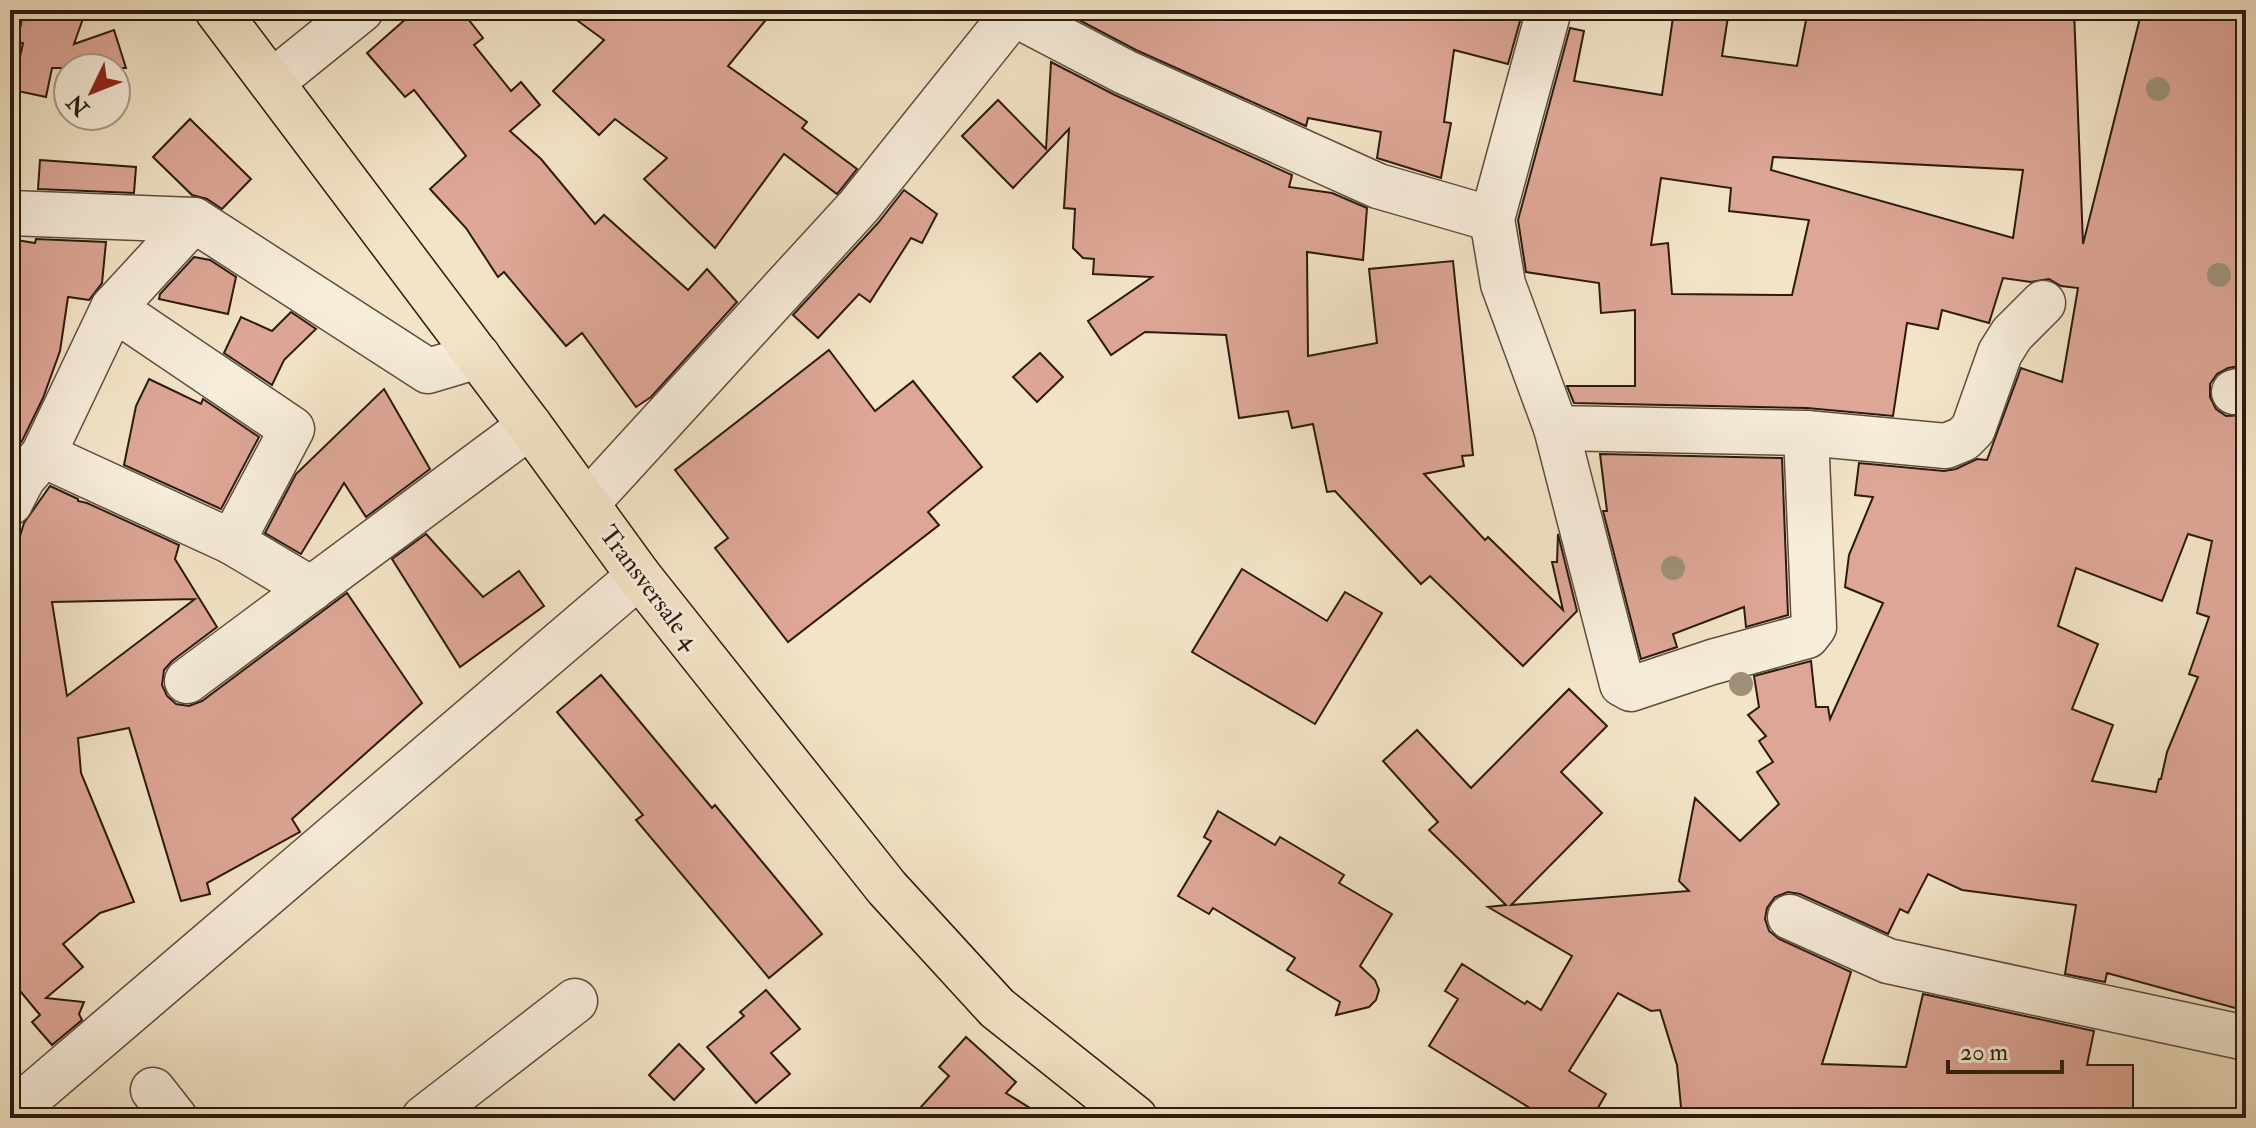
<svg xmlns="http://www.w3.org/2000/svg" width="2256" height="1128" font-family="'IM FELL Double Pica',serif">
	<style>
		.building { fill: #dda696; stroke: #2c1a0f; stroke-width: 2; fill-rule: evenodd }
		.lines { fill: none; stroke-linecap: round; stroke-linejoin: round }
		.minor-casing { stroke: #5e4c3d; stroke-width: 47 }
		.major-casing { stroke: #2c1a0f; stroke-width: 47 }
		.minor { stroke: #f7eddb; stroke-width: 44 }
		.major { stroke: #f3e4c7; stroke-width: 44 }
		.tree { fill: #9e9178 }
		.labels { text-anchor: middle; stroke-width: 6; stroke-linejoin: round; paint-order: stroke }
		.street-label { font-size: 26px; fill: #2c1a0f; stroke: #f7eddb }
	</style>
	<rect width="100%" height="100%" fill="#f3e4c7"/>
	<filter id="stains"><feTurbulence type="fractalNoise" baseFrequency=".0025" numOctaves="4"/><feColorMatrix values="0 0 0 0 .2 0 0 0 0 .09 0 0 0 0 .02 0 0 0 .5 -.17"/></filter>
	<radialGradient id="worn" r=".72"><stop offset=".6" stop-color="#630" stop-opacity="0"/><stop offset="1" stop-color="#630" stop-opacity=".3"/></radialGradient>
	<g class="building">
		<polygon points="24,10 86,10 74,44 114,30 126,68 52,68 46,97 13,90 23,43 17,42"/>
		<polygon points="416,10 461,10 483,38 474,45 511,91 521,82 540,105 510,131 541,159 595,224 604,215 688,290 707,269 737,302 651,397 636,407 582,333 566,346 504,272 498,277 466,228 430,189 466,156 414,90 405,97 367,53"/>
		<polygon points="563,10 774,10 728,66 807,122 802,128 857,169 837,194 784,154 715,248 644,179 667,158 615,119 599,135 553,91 604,40"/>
		<polygon points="1060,10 1507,10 1522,14 1508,64 1454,50 1444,122 1451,123 1441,178 1377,158 1381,132 1308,118 1306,126 1136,50"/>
		<path d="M1674 10H1729L1722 56 1797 66 1808 10H2074L2083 244 2142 10H2246V365L2228 368 2217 374 2210 384V397L2216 409 2226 416 2246 415V1011L2107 973 2105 982 2065 974 2076 905 1962 890 1928 874 1908 913 1900 909 1888 934 1800 894 1788 892 1775 897 1767 908 1765 919 1769 931 1779 939 1851 972 1822 1064 1906 1067 1923 994 2094 1031 2087 1065H2133V1118H1682L1677 1065 1660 1010 1651 1011 1618 993 1569 1071 1606 1094 1592 1118H1546L1429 1046 1458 999 1445 991 1462 964 1525 1004 1527 1001 1541 1010 1572 956 1488 907 1506 905 1429 830 1438 822 1383 761 1417 730 1471 788 1569 689 1607 726 1561 772 1602 813 1511 905 1689 891 1679 881 1695 798 1740 841 1779 804 1757 772 1773 762 1759 741 1766 736 1748 715 1759 707 1754 676 1811 661 1816 707H1828L1830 719 1883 603 1845 587 1849 555 1873 497 1855 495 1859 463 1944 471 1956 469 1977 459 1987 460 2021 368 2062 382 2078 288 2061 286 2049 279 2031 282 2003 278 1989 323 1942 310 1938 329 1907 323 1893 416 1807 408 1574 403 1567 386H1635V310L1601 313 1599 283 1526 272 1518 220 1570 28 1584 31 1574 81 1662 95ZM1773 157 2023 170 2013 238 1771 170ZM1661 178 1731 188 1729 211 1809 220 1792 295 1672 294 1668 243 1651 245ZM2188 534 2212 541 2197 613 2209 617 2189 674 2198 677 2167 752 2161 779H2159L2156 792 2092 781 2113 725 2072 709 2098 644 2058 626 2076 568 2162 601Z"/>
		<polygon points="1051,62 1115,95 1292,175 1289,187 1332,193 1367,208 1363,260 1307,252 1308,356 1377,343 1369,269 1453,261 1473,455 1462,456 1464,466 1424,474 1485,540 1488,537 1563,610 1552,562 1557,562 1558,534 1577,611 1523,666 1430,576 1421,584 1335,491 1327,492 1313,424 1292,428 1288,411 1239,418 1226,335 1145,332 1111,355 1088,321 1152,277 1093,274 1094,259 1083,258 1073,248 1075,209 1064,208 1069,129 1013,188 962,136 998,100 1046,149"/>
		<polygon points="190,119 251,179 222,209 207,199 192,195 153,157"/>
		<polygon points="40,160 136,167 134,193 38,189"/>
		<polygon points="904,190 937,214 922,243 911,238 870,302 859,294 818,338 793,315 878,223"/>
		<polygon points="10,239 35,243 36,239 106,242 102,283 89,300 68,297 60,351 43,398 22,441 10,455"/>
		<polygon points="194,257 210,260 236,277 228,314 159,299 160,294"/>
		<polygon points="291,312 316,329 284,360 272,385 224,353 241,317 272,331"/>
		<polygon points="829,350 875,411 913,381 982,467 928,512 939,525 788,642 715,548 728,538 675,470"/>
		<polygon points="1040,353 1063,377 1037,402 1013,377"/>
		<polygon points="149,379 201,404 203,399 259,437 221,509 124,465 136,406"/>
		<polygon points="384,389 430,469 366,517 344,483 301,554 265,533 296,474"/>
		<polygon points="1600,454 1782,458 1788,615 1746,627 1744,607 1673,634 1677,647 1641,659 1603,511 1607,511"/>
		<path d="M50 486 78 499V501L87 503 179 545 175 559 217 627 172 661 164 670 162 685 167 696 176 704 189 706 202 701 347 593 422 703 292 819 300 832 207 883 210 894 181 901 129 728 78 738 81 773 134 902 100 913 63 944 83 967 46 998 84 1002 79 1014 82 1020 52 1045 32 1022 40 1015 10 979V569L24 523ZM195 599 67 696 52 602Z"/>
		<polygon points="426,534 483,597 519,571 544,606 460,667 392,559"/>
		<polygon points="1242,569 1327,621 1345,592 1382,613 1315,724 1192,652"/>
		<polygon points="601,675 712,808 715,805 822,934 769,978 636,820 643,815 557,712"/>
		<polygon points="1218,811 1275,845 1280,837 1344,875 1339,883 1392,914 1360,966 1375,980 1379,990 1376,1000 1369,1007 1336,1015 1340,1002 1287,970 1295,958 1213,908 1209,914 1178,896 1211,841 1204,837"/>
		<polygon points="766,990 800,1029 771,1053 790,1074 756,1103 707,1047 744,1016 740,1012"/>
		<polygon points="966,1037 1016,1082 1006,1093 1046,1118 911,1118 949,1076 939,1067"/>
		<polygon points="679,1044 704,1069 674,1100 649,1075"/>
	</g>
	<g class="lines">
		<g class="minor-casing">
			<g id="minor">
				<polyline points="1549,10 1492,219 1503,284 1556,428 1806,433 1946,446 1963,439 1973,429 2000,353 2012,334 2043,303"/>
				<polyline points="1014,14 1125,72 1378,186 1492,219"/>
				<polyline points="272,82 361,10"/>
				<polyline points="10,213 194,220 428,371 478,356"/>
				<polyline points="2234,392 2246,389"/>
				<polyline points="1556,428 1622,684 1631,689 1712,662 1807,636 1814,627 1806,433"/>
				<polyline points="43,455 232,542 292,429 113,308"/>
				<polyline points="10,503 23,478 43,455 113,308 194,220"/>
				<polyline points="587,503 859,206 1016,10"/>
				<polyline points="232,542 311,589"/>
				<polyline points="187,681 530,426"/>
				<polyline points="1790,917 1888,961 2246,1038"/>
				<polyline points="153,1090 175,1118"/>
				<polyline points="10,1114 639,576"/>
				<polyline points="424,1118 575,1001"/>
			</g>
		</g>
		<g class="major-casing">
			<polyline id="major" points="217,10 530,426 639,576 887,888 997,1008 1135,1118"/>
		</g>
		<use href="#minor" class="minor"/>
		<use href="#major" class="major"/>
	</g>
	<g class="tree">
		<circle cx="2158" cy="89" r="12"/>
		<circle cx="2219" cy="275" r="12"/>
		<circle cx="1673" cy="568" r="12"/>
		<circle cx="1741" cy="684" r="12"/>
	</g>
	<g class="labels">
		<g class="street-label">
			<text transform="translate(650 587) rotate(53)" y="9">Transversale 4</text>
		</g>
	</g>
	<rect width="2256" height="1128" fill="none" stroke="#f3e4c7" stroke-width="40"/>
	<rect x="12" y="12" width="2232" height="1104" fill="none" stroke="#2c1a0f" stroke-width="4"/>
	<rect x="20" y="20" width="2216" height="1088" fill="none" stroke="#2c1a0f" stroke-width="2"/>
	<g transform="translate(92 92) rotate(227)"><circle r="38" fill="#f7eddb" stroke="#a69989" stroke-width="2"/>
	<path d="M0-6L14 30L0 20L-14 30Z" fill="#8f2418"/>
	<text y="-12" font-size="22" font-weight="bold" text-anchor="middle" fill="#2c1a0f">N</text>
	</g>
	<path d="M1948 1060v12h114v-12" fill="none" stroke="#2c1a0f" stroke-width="4"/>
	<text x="1960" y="1060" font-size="24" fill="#2c1a0f" stroke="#f7eddb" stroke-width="6" paint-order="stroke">20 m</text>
	<rect width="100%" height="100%" filter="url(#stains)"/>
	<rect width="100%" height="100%" fill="url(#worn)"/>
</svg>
